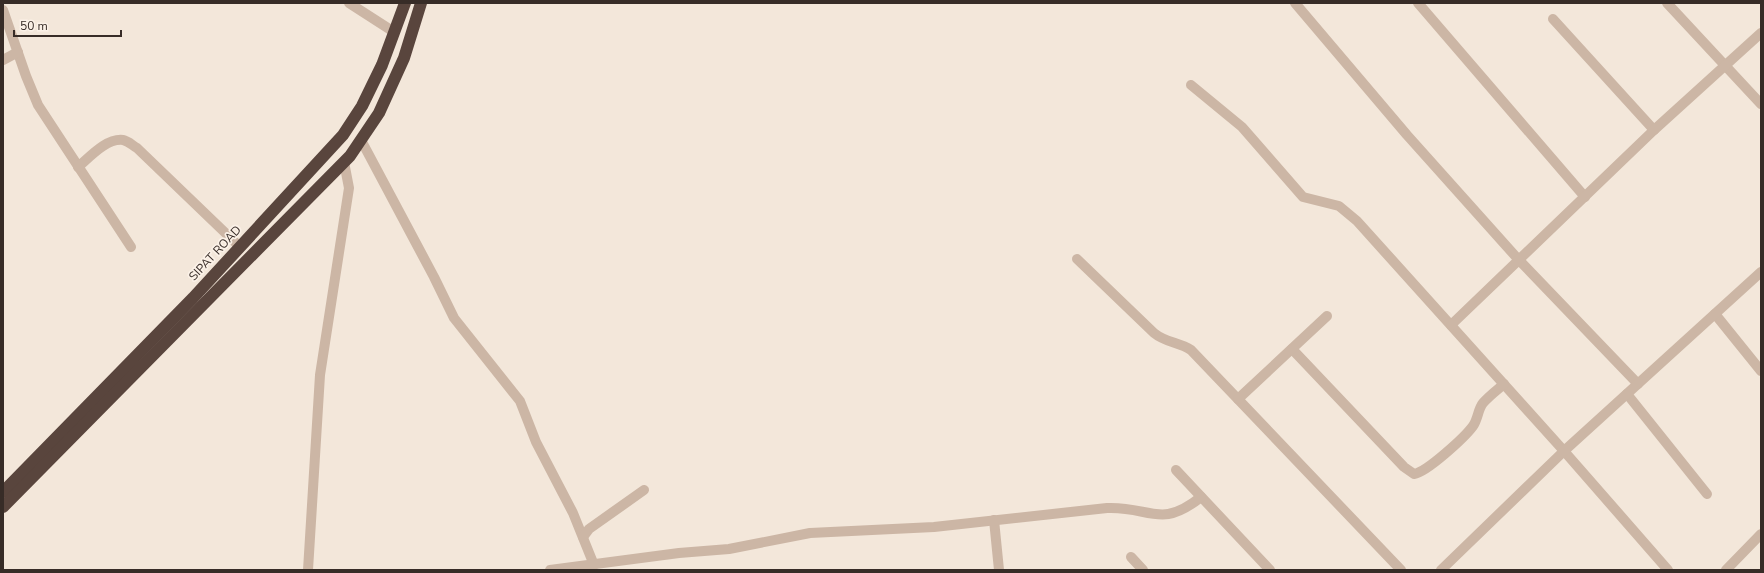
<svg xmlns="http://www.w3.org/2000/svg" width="1764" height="573" font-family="'Nunito Sans',sans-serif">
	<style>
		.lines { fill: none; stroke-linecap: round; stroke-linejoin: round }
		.minor { stroke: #ccb6a5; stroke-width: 10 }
		.highway { stroke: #59453d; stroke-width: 12 }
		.labels { text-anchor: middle; stroke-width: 3.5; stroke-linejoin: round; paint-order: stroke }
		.street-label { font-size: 12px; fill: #372c27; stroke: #fbf1e7 }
	</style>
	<rect width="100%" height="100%" fill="#f3e7da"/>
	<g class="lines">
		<g class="minor">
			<polyline points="349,3 394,32"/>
			<polyline points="1295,3 1407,135 1518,259 1638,384"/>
			<polyline points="1418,3 1585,197"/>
			<polyline points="1667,3 1761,104"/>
			<polyline points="3,10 26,76 38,105 131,247"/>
			<polyline points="1553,19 1654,130"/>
			<polyline points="3,60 18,52"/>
			<polyline points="1191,85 1242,127 1303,197 1339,206 1357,221 1564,451 1668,570"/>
			<polyline points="361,140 434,277 454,318 520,401 536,442 573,513 594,565"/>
			<path d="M78 167C89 158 106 138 123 140 128 141 132 145 137 148L240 247"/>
			<path d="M1077 259 1154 333C1166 343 1179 342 1191 350L1401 570"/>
			<polyline points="1715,314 1761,371"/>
			<polyline points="1451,325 1654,130 1761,33"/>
			<path d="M1292 349 1404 467 1414 474C1427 472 1465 437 1473 426 1478 419 1478 409 1483 403 1489 396 1497 390 1504 384"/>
			<polyline points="1627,394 1707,494"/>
			<polyline points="1238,399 1327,316"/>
			<polyline points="1176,470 1270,570"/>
			<polyline points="994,520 999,570"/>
			<polyline points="583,537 589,529 644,490"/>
			<polyline points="1131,557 1143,570"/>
			<polyline points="308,570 320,375 349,188 344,162"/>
			<path d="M550 570 679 553 729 549 810 533 934 527 1107 508C1150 506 1160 530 1201 497"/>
			<polyline points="1441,570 1564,451 1761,272"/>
			<polyline points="1726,570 1761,534"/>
		</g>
		<g class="highway">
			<polyline points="3,492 193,298 343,135 362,106 382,65 405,3"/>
			<polyline points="3,507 350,156 379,113 404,58 421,3"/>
		</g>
	</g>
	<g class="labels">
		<g class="street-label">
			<text transform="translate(215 253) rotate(-47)" y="4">SIPAT ROAD</text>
		</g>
	</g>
	<rect width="1764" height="573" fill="none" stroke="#372c27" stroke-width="8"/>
	<path d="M14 30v6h107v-6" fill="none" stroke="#372c27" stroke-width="2"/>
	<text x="20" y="30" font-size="12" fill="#372c27" stroke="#fbf1e7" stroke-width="3" paint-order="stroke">50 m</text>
</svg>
